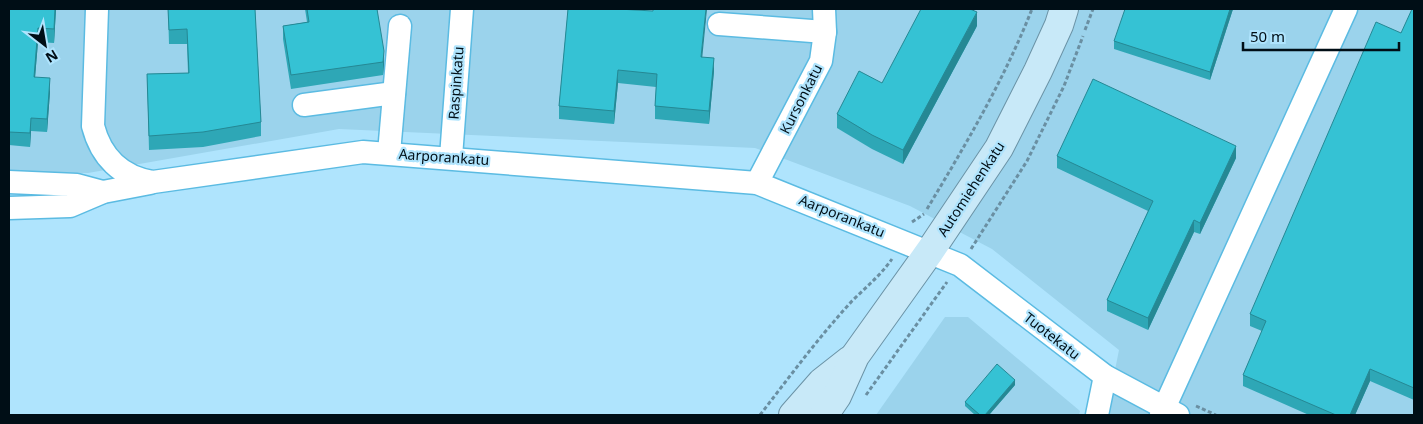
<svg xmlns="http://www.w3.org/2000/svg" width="1423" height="424" font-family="'Noto Sans',sans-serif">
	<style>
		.built { fill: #9bd3ec }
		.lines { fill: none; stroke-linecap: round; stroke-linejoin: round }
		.minor-casing { stroke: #5bbbe2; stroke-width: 25 }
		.major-casing { stroke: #6b93a6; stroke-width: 30 }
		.path { stroke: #6a8fa2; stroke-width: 3; stroke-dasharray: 4 2.5; stroke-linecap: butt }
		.minor { stroke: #fff; stroke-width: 22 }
		.major { stroke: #c8e9f8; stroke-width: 28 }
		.wall { fill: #2ea7b6 }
		.shaded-wall { fill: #258894 }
		.building { fill: #35c2d4; stroke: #258894 }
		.labels { text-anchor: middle; stroke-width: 4.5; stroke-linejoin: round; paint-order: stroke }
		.street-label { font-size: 14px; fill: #000e16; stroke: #afe4fd }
	</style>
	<rect width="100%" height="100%" fill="#afe4fd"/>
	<g class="built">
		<polygon points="9,9 1414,9 1414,415 1106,415 1119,350 992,249 910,206 755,148 339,129 88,173 9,172"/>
		<polygon points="945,317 968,317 1080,411 1079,415 876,415"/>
	</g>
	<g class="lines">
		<g class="minor-casing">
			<g id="minor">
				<path d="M97 9 93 126C101 157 121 177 153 182L363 152 757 183 960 265 1105 376 1178 415"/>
				<polyline points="719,24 825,32"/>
				<polyline points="304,105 394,93"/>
				<polyline points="389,153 400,26"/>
				<polyline points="451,157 462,9"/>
				<polyline points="9,182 77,185 103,192"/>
				<polyline points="757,183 821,61 825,32 824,9"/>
				<polyline points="9,208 70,206 103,192 150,183"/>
				<polyline points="1097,415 1105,376"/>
				<polyline points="1161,415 1346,9"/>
			</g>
		</g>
		<g class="major-casing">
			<g id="major">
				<polyline points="793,415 822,382 850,360"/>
				<polyline points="824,415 837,396 855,356 930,251 999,148 1038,71 1059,25 1064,9"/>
			</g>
		</g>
		<g class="path">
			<polyline points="1085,30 1093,9"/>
			<path d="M927 209C966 144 1004 80 1032 9"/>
			<polyline points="912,222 924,214"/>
			<polyline points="971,249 1027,161 1064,86 1083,36"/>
			<polyline points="866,395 947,282"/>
			<polyline points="1196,406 1216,415"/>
			<path d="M760 415C790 376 819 337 852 301 866 287 880 276 892 259"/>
		</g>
		<use href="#minor" class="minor"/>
		<use href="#major" class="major"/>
	</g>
	<g class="wall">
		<polygon points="9,9 56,9 54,43 38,42 35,77 50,92 47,132 31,131 30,147 9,145"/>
		<polygon points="168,9 255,9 261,122 261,136 203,147 149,150 147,74 188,73 187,44 169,44"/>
		<polygon points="305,9 377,9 384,64 383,75 291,89 283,39 283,26 307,22"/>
		<polygon points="568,9 702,57 714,71 709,124 655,119 655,106 656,87 618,83 614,124 559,119 559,106"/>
		<polygon points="1233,9 1210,80 1114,49 1114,41"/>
		<polygon points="1414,9 1414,400 1370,381 1355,415 1309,415 1243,386 1243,375 1262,331 1250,326 1250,314"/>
		<polygon points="977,26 903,164 872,149 837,128 837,114 882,83"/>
		<polygon points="1057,156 1236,158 1200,234 1194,232 1148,330 1107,311 1107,300 1148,211 1057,168"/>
		<polygon points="1015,385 989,415 975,415 965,406 965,402"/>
	</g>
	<g class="shaded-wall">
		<polygon points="55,9 56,9 54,43 54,29"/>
		<polygon points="706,9 707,9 701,70 701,57"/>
		<polygon points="1230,9 1233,9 1210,80 1210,72"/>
		<polygon points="977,12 977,26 903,164 903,150"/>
		<polygon points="38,28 38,42 34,90 34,77"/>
		<polygon points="384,51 384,64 383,75 383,62"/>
		<polygon points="714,58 714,71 709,124 709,111"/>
		<polygon points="618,70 618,83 614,124 614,111"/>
		<polygon points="50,78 50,92 47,132 47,119"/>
		<polygon points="31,118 31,131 30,147 30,133"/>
		<polygon points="1236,146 1236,158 1200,234 1200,223"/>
		<polygon points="1194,220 1194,232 1148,330 1148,318"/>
		<polygon points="1370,369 1370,381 1355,415 1350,415"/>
		<polygon points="1015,380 1015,385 989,415 985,415"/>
	</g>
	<g class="building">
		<polygon points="9,9 55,9 54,29 38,28 34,77 50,78 47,119 31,118 30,133 9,132"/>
		<polygon points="168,9 255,9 261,122 203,132 149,136 147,74 189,73 187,29 169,30"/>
		<polygon points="307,9 377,9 384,51 383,62 291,75 283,26 309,22"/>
		<polygon points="568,9 618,9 653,11 653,9 706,9 701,57 714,58 709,111 655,106 657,74 618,70 614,111 559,106"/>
		<polygon points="921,9 970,9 977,12 903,150 872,135 837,114 859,71 882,83"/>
		<polygon points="1125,9 1230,9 1210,72 1114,41"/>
		<polygon points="1412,9 1414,9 1414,388 1370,369 1350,415 1336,415 1243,375 1266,321 1250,314 1376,22 1401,33"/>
		<polygon points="1093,79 1236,146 1200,223 1194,220 1148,318 1107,300 1153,201 1057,156"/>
		<polygon points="997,364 1015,380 985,415 980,415 965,402"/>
	</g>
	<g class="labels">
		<g class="street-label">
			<text transform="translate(456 83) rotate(-86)" y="5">Raspinkatu</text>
			<text transform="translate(801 99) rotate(-63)" y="5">Kursonkatu</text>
			<text transform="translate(444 157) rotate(4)" y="5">Aarporankatu</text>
			<text transform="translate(971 189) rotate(-57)" y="5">Automiehenkatu</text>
			<text transform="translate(842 216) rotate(22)" y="5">Aarporankatu</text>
			<text transform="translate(1052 336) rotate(38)" y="5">Tuotekatu</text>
		</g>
	</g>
	<rect width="1423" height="424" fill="none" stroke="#000e16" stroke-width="20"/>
	<g transform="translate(45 45) rotate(149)" stroke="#afe4fd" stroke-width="4" paint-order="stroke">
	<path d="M0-4L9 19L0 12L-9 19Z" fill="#000e16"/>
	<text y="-8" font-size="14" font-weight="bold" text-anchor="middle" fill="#000e16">N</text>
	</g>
	<path d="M1243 42v8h156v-8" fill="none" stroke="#000e16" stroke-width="2.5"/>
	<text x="1250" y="42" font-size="15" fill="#000e16" stroke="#afe4fd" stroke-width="4" paint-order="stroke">50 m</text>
</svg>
